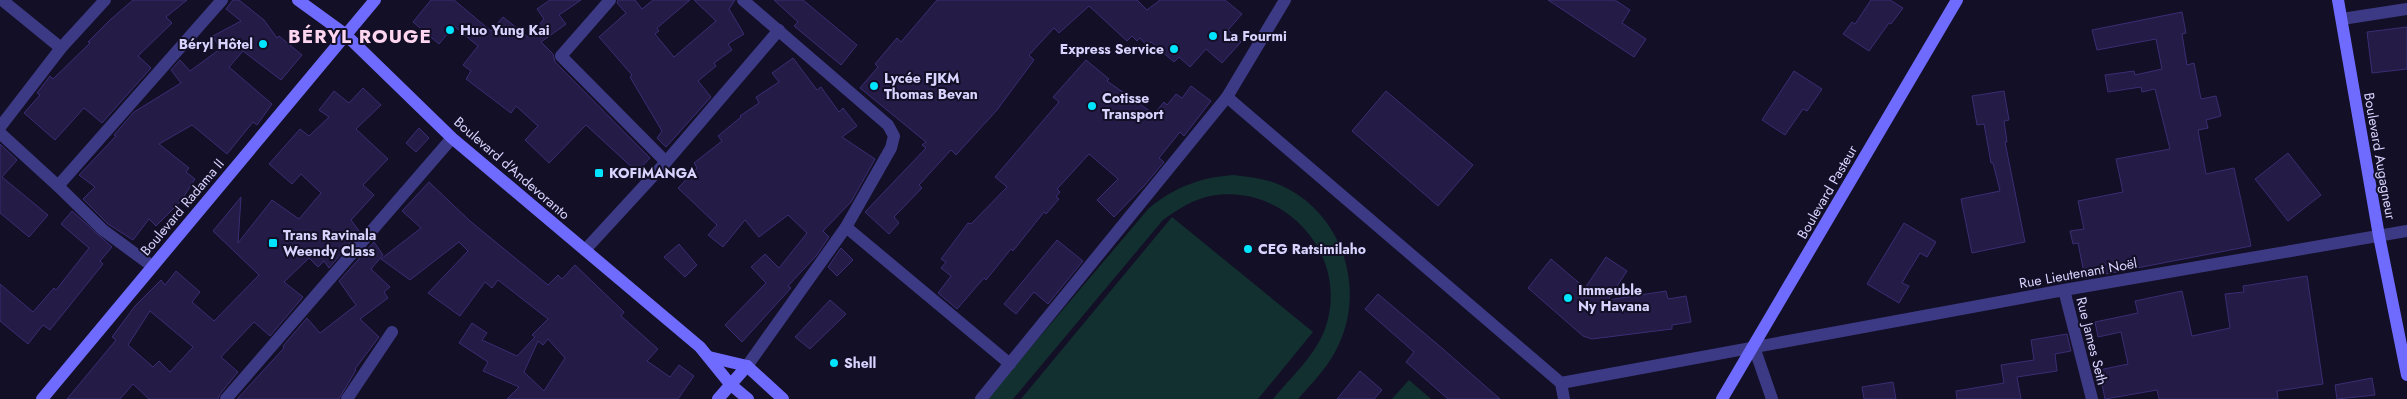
<svg xmlns="http://www.w3.org/2000/svg" width="2407" height="399" font-family="Jost,sans-serif">
	<style>
		.green { fill: #12302f }
		.building { fill: #241b47; stroke: #3b2d73; fill-rule: evenodd }
		.lines { fill: none; stroke-linecap: round; stroke-linejoin: round }
		.street { stroke: #3d3a85; stroke-width: 12 }
		.secondary { stroke: #6f6bff; stroke-width: 12 }
		.poi-dot { fill: #00e5ff; stroke: #130f26; stroke-width: 2 }
		.labels { text-anchor: middle; stroke-width: 4; stroke-linejoin: round; paint-order: stroke }
		.poi-label { font-size: 14px; font-weight: bold; fill: #d9d4ff; stroke: #130f26; text-anchor: start }
		.street-label { font-size: 14px; fill: #d9d4ff; stroke: #130f26 }
		.district-label { font-size: 19px; font-weight: bold; letter-spacing: 1px; fill: #ffd6f0; stroke: #130f26 }
	</style>
	<rect width="100%" height="100%" fill="#130f26"/>
	<g class="green">
		<path d="M1234 175C1248 177 1262 178 1275 183 1339 207 1367 284 1339 344 1330 365 1313 382 1298 399H1273C1291 377 1315 356 1325 329 1351 256 1285 182 1210 196 1192 200 1178 209 1163 220L1013 399H987L1149 208C1175 187 1201 177 1234 175Z"/>
		<polygon points="1172,217 1313,332 1258,399 1021,399"/>
		<polygon points="1409,380 1431,399 1392,399"/>
	</g>
	<g class="building">
		<polygon points="133,0 187,0 166,17 172,23 138,56 151,68 102,123 84,108 55,140 24,113 40,95 37,93 50,76 53,79 90,43 88,42 110,20"/>
		<polygon points="233,0 239,0 264,20 277,38 279,36 302,55 281,80 243,51 229,67 272,104 257,125 253,122 227,154 192,125 159,144 189,168 186,172 195,179 181,201 156,226 149,219 133,240 108,224 83,199 95,187 79,175 116,136 114,135 134,112 181,83 171,70 180,60 190,71 220,49 213,36 241,21 226,9"/>
		<polygon points="431,0 454,0 491,31 503,17 528,37 544,19 537,9 550,0 581,0 559,15 566,24 541,42 553,54 555,62 650,158 637,172 586,125 549,163 525,140 538,126 516,106 511,113 466,79 471,71 463,65 478,46 454,26 439,44 413,22"/>
		<polygon points="618,0 635,0 642,9 653,0 690,0 657,28 659,31 655,34 674,57 716,21 694,0 735,0 729,9 744,34 728,44 732,50 714,63 716,66 698,81 711,97 666,147 657,138 662,131 630,77 632,75 599,37 626,13 617,3"/>
		<polygon points="774,0 803,0 857,45 841,65 794,26 798,22"/>
		<polygon points="937,0 1137,0 1147,10 1160,0 1225,0 1242,14 1228,30 1241,42 1222,63 1206,49 1190,67 1179,57 1174,62 1151,42 1147,46 1140,38 1137,41 1132,36 1127,41 1089,6 1059,33 1054,28 1029,55 1034,60 997,110 956,155 951,150 919,185 922,188 894,217 899,223 889,234 865,212 926,148 922,145 926,142 860,88 878,67 875,64 897,38 901,42"/>
		<polygon points="1548,0 1615,0 1630,10 1622,23 1646,39 1634,57"/>
		<polygon points="1871,0 1890,0 1903,8 1891,24 1889,23 1869,51 1843,34 1852,22 1855,24"/>
		<polygon points="2182,12 2186,33 2182,34 2187,65 2194,63 2201,99 2216,96 2221,116 2206,120 2208,128 2198,130 2206,174 2234,168 2251,246 2085,278 2078,243 2073,244 2070,231 2084,229 2078,201 2123,192 2116,159 2170,149 2155,89 2142,92 2141,87 2108,92 2105,75 2134,71 2135,75 2162,69 2156,39 2097,50 2092,30"/>
		<polygon points="2407,27 2407,69 2372,73 2367,32"/>
		<polygon points="793,58 817,90 821,87 839,112 843,108 857,126 842,137 875,159 851,202 823,231 829,237 816,256 788,286 791,288 742,342 725,325 766,283 751,267 765,254 779,268 807,233 788,215 759,237 745,220 723,247 708,235 717,225 678,188 697,168 694,163 722,141 718,136 741,117 740,116 759,103 756,97 779,82 772,73"/>
		<polygon points="1086,60 1109,79 1107,81 1154,114 1164,102 1167,105 1176,94 1182,98 1191,86 1211,101 1184,136 1180,132 1159,158 1164,162 1144,186 1114,217 1097,200 1118,179 1089,154 1057,189 1060,192 1056,197 1059,199 1046,214 1044,212 1013,251 1011,249 986,280 984,278 957,309 938,293 951,276 941,268 946,262 941,259 968,223 971,224 1007,187 995,177 1059,102 1053,97"/>
		<polygon points="1794,71 1822,89 1807,111 1803,109 1785,135 1762,120"/>
		<path d="M363 88 381 105 356 129 388 159 363 185 374 195 351 220 360 232 329 268 324 261 318 267 309 258 284 282 303 297 270 336 254 322 221 357 238 372 220 394 218 399H149L133 384 120 399H67L116 340 112 337 135 306 161 280 165 285 176 271 200 292 192 302 214 321 259 275 213 231 241 197 238 243 272 200 299 219 321 193 301 174 292 184 269 164 300 129 309 136 329 117 319 110 334 91 349 103ZM150 311 193 347 170 372 159 361 153 367 128 345Z"/>
		<polygon points="1386,91 1473,165 1438,206 1352,131"/>
		<polygon points="2004,91 2009,120 2004,121 2007,142 2005,142 2025,242 1972,253 1961,199 2000,191 1993,163 1991,163 1984,124 1977,125 1972,96"/>
		<polygon points="419,128 429,138 416,152 406,143"/>
		<polygon points="0,144 17,160 2,177 48,215 29,237 0,213"/>
		<polygon points="2288,153 2321,195 2288,221 2255,179"/>
		<path d="M429 182 470 221 548 285 558 275 562 279 575 265 624 312 621 316 658 349 647 361 670 377 679 365 694 376 678 399H507L519 387 483 371 488 362 459 343 472 323 487 333 482 340 517 356 535 337 532 335 548 319 498 280 492 288 485 282 460 316 428 293 468 251 459 242 410 280 381 259 421 228 402 211ZM548 339 565 358 544 391 524 372 538 341 543 345Z"/>
		<polygon points="72,211 112,247 100,261 103,264 50,330 43,325 28,344 0,321 0,284 33,312 54,288 56,290 89,248 61,224"/>
		<polygon points="1904,223 1936,242 1927,257 1920,253 1906,276 1902,283 1909,286 1899,303 1867,284"/>
		<polygon points="1057,240 1083,261 1048,304 1034,292 1016,314 1004,304"/>
		<polygon points="374,242 383,255 371,269 390,287 384,292 388,298 360,319 379,337 355,369 356,370 339,399 237,399 284,348 283,346 307,318 320,333 356,305 339,281"/>
		<polygon points="679,244 697,265 685,277 664,257"/>
		<polygon points="841,248 853,260 837,276 828,267"/>
		<polygon points="1606,257 1627,271 1608,300 1666,291 1668,299 1686,296 1691,322 1672,325 1672,329 1592,339 1583,336 1528,288 1551,259 1585,288"/>
		<polygon points="2307,276 2323,384 2277,391 2278,399 2159,399 2157,390 2105,399 2099,370 2128,364 2121,332 2098,337 2095,322 2138,313 2135,301 2182,291 2192,336 2230,328 2225,294 2244,292 2243,286"/>
		<polygon points="1378,294 1443,349 1500,399 1448,399 1406,362 1414,352 1365,309"/>
		<polygon points="830,300 846,314 810,349 795,337"/>
		<polygon points="2067,334 2071,351 2055,354 2057,371 2017,377 2021,399 1957,399 1956,391 2004,383 2001,365 2034,360 2031,340"/>
		<polygon points="1360,371 1382,390 1374,399 1337,399"/>
		<polygon points="2372,378 2375,395 2337,399 2335,385"/>
		<polygon points="1893,382 1896,399 1864,399 1862,387"/>
	</g>
	<g class="lines">
		<g class="street">
			<polyline points="2,0 61,48"/>
			<polyline points="610,0 561,56 666,162"/>
			<polyline points="743,0 888,125 894,136 891,148 846,227 747,366"/>
			<polyline points="2342,19 2407,9"/>
			<polyline points="1227,97 1561,383"/>
			<polyline points="0,127 61,48 105,0"/>
			<polyline points="0,133 58,186 222,0"/>
			<polyline points="58,186 103,230 152,266"/>
			<polyline points="846,227 1010,364"/>
			<polyline points="585,250 666,162 779,30"/>
			<polyline points="2064,290 2092,399"/>
			<polyline points="1754,347 1772,399"/>
			<polyline points="1561,383 2064,290 2407,231"/>
			<polyline points="1561,383 1564,399"/>
			<polyline points="226,399 452,138"/>
			<polyline points="347,399 392,332"/>
			<polyline points="981,399 1227,97 1285,0"/>
		</g>
		<g class="secondary">
			<polyline points="298,0 345,34 452,138 700,347 730,384 748,399"/>
			<polyline points="2338,0 2379,236 2407,375"/>
			<polyline points="709,357 747,366"/>
			<polyline points="747,366 783,399"/>
			<polyline points="42,399 375,0"/>
			<polyline points="718,399 747,366"/>
			<polyline points="1722,399 1957,0"/>
		</g>
	</g>
	<g class="poi-dot">
		<circle cx="450" cy="30" r="5"/>
		<circle cx="1213" cy="36" r="5"/>
		<circle cx="263" cy="44" r="5"/>
		<circle cx="1174" cy="49" r="5"/>
		<circle cx="874" cy="86" r="5"/>
		<circle cx="1092" cy="106" r="5"/>
		<rect x="594" y="168" width="10" height="10" rx="2.5"/>
		<rect x="268" y="238" width="10" height="10" rx="2.5"/>
		<circle cx="1248" cy="249" r="5"/>
		<circle cx="1568" cy="298" r="5"/>
		<circle cx="834" cy="363" r="5"/>
	</g>
	<g class="labels">
		<g class="poi-label">
			<text x="460" y="35">Huo Yung Kai</text>
			<text x="1223" y="41">La Fourmi</text>
			<text x="253" y="49" text-anchor="end">Béryl Hôtel</text>
			<text x="1164" y="54" text-anchor="end">Express Service</text>
			<text x="884" y="83">Lycée FJKM<tspan x="884" dy="16">Thomas Bevan</tspan></text>
			<text x="1102" y="103">Cotisse<tspan x="1102" dy="16">Transport</tspan></text>
			<text x="609" y="178">KOFIMANGA</text>
			<text x="283" y="240">Trans Ravinala<tspan x="283" dy="16">Weendy Class</tspan></text>
			<text x="1258" y="254">CEG Ratsimilaho</text>
			<text x="1578" y="295">Immeuble<tspan x="1578" dy="16">Ny Havana</tspan></text>
			<text x="844" y="368">Shell</text>
		</g>
		<g class="street-label">
			<text transform="translate(2380 156) rotate(80)" y="5">Boulevard Augagneur</text>
			<text transform="translate(512 168) rotate(41)" y="5">Boulevard d'Andevoranto</text>
			<text transform="translate(1827 192) rotate(-60)" y="5">Boulevard Pasteur</text>
			<text transform="translate(182 207) rotate(-50)" y="5">Boulevard Radama II</text>
			<text transform="translate(2078 273) rotate(-10)" y="5">Rue Lieutenant Noël</text>
			<text transform="translate(2092 341) rotate(76)" y="5">Rue James Seth</text>
		</g>
		<g class="district-label">
			<text x="360" y="43">BÉRYL ROUGE</text>
		</g>
	</g>
</svg>
